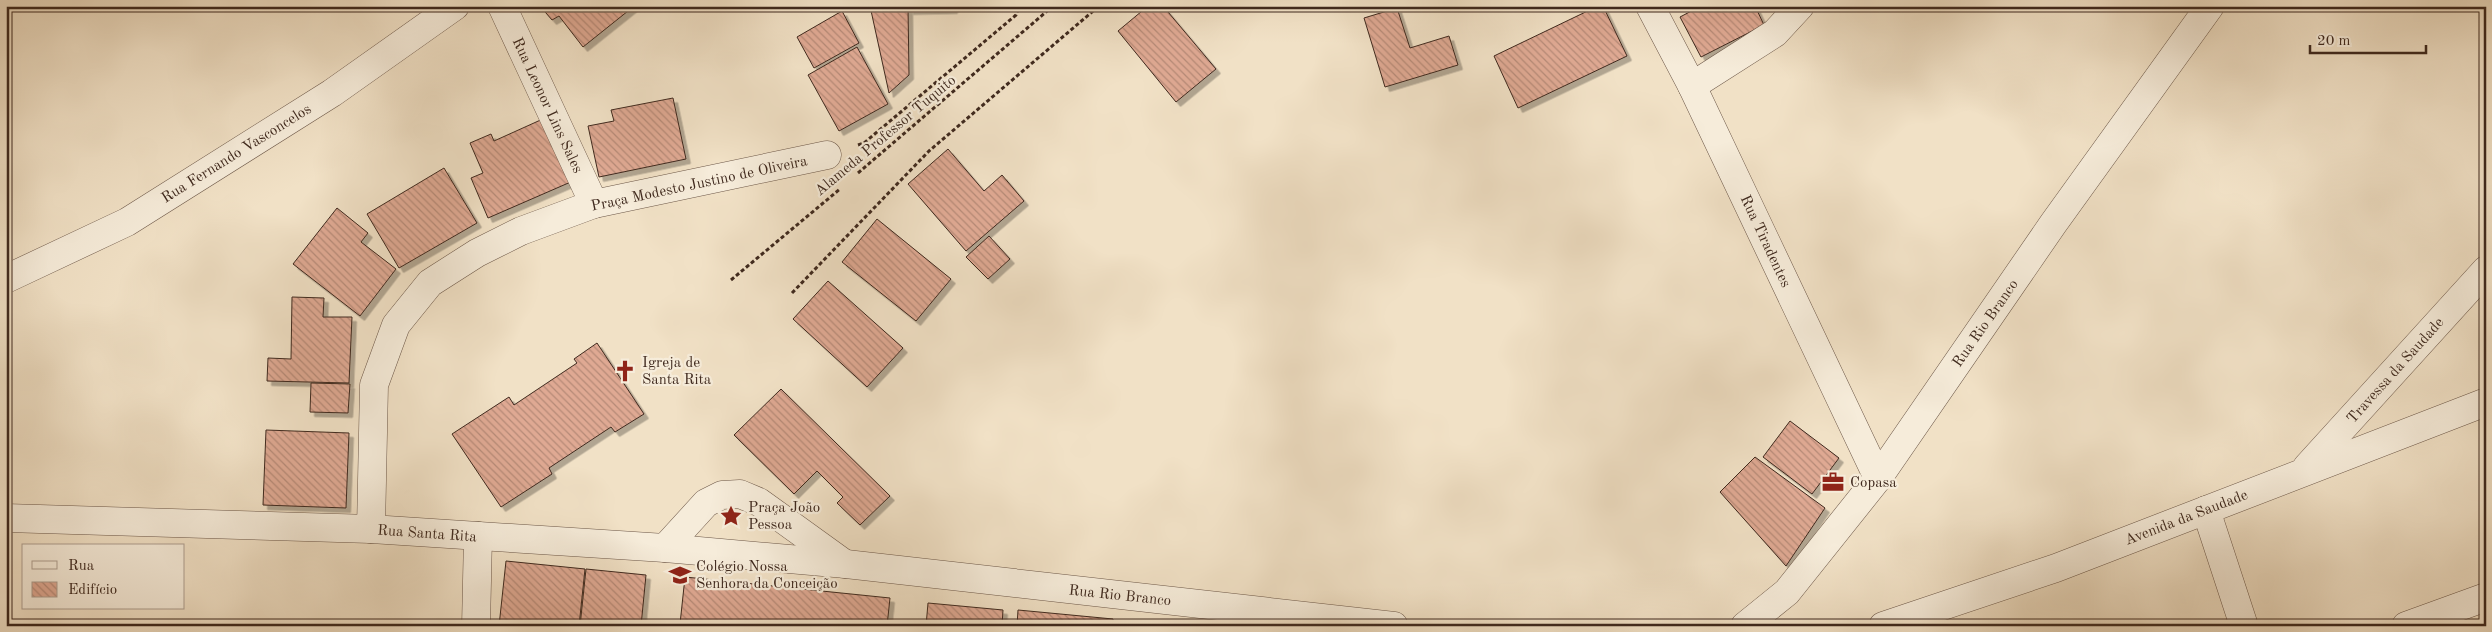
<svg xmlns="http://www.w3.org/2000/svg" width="2492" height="632" font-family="'Old Standard TT',serif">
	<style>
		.building { fill: url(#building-back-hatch); stroke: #3f291e; filter: url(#shadow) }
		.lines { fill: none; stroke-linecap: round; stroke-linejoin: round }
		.minor-casing { stroke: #6c5748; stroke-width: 29 }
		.path { stroke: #3f291e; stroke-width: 3; stroke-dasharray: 4 2.5; stroke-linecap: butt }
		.minor { stroke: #f6ecda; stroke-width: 28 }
		.labels { text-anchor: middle; stroke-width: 4.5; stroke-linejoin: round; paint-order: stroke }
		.street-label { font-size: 15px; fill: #3f291e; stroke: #f6ecda }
		.poi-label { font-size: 15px; fill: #3f291e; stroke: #f6ecda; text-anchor: start }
	</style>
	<defs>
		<pattern id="building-back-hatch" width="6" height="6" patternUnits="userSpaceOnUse" patternTransform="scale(1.25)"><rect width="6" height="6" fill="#dfa993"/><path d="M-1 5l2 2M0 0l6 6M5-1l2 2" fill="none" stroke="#b68a77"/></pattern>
		<filter id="shadow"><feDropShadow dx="4.5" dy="4.5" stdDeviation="0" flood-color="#0004"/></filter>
	</defs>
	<rect width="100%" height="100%" fill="#f1e1c6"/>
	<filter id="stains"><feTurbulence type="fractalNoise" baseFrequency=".004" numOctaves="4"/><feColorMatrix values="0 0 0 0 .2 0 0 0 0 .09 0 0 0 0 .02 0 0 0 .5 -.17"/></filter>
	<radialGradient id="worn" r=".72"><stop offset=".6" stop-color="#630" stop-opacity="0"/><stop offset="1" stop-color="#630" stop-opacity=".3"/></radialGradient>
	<g class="building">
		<polygon points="540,6 632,6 633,7 583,47 559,16 552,20"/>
		<polygon points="870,6 908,6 909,75 889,93"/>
		<polygon points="909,6 953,6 953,9 909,10"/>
		<polygon points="1148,6 1163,6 1216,69 1176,102 1118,31"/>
		<polygon points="1598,6 1603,6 1627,56 1518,108 1494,56"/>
		<polygon points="1701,6 1755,6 1764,25 1701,57 1680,17"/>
		<polygon points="1397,8 1410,48 1449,36 1458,65 1385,87 1364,18"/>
		<polygon points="842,11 859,43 814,68 797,37"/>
		<polygon points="857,47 888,104 839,131 808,75"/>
		<polygon points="673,98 686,159 599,177 588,126 614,121 611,110"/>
		<polygon points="545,118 573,181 488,218 471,178 483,173 470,143 491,134 494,141"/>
		<polygon points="948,149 984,191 1002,175 1024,201 966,251 908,184"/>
		<polygon points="444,168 477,223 399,268 367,214"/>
		<polygon points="337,208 368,233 361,242 396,269 360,316 293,264"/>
		<polygon points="877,219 951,279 916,321 842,262"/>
		<polygon points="989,236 1010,259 988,279 966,257"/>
		<polygon points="828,281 903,348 867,387 793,319"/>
		<polygon points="292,297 324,298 323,317 352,317 349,383 267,381 268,358 291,359"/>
		<polygon points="597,343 644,414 615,432 611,427 549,468 552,474 501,507 452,434 509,397 514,405 577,363 574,359"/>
		<polygon points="311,383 350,384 348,413 310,412"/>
		<polygon points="781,389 890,496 860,525 837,503 843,497 817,471 794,494 734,435"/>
		<polygon points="1790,421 1839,458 1812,494 1763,457"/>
		<polygon points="266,430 349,433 346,508 263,505"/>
		<polygon points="1755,457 1825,508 1786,566 1720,492"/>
		<polygon points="506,561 585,569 579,626 499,626"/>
		<polygon points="586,569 646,575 641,626 580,626"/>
		<polygon points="685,577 890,598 887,626 680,624"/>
		<polygon points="928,603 1003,610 1002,626 926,626"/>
		<polygon points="1018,610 1113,619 1113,626 1017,626"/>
	</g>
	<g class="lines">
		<g class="minor-casing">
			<g id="minor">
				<polyline points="502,6 594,204"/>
				<polyline points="1650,6 1692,86 1878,478"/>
				<polyline points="1692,86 1775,33 1800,6"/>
				<polyline points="6,279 127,222 332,93 455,6"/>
				<polyline points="2307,467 2486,270"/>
				<polyline points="2206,510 2244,626"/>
				<polyline points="6,518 371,529 665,548 846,564 1394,626"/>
				<polyline points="371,529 374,385 396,325 430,283 477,253 521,231 594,204 827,155"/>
				<polyline points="665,548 706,503 722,495 740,494 759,502 845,564"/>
				<polyline points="476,626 478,536"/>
				<polyline points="1745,626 1787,592 1878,478 2053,224 2210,6"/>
				<polyline points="1883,626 2056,568 2486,402"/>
				<polyline points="2406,626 2486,597"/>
			</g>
		</g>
		<g class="path">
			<polyline points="858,145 864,143 1016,15 1019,6"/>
			<polyline points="858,173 1053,6"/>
			<polyline points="731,280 840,189"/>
			<polyline points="792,293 929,151 1099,6"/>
		</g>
		<use href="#minor" class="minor"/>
	</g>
	<defs>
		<g id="church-bare" transform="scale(1.725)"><path d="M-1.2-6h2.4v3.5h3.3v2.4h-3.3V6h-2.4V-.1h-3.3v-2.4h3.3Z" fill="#8f2418" stroke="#f6ecda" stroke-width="2.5" paint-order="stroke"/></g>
		<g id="office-bare" transform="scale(1.725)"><path d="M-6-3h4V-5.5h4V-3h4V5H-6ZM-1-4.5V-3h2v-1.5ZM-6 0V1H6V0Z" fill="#8f2418" stroke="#f6ecda" stroke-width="2.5" paint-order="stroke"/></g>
		<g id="sight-bare" transform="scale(1.725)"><path d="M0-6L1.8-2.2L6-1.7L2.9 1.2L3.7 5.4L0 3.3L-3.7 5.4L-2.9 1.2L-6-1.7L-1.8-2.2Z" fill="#8f2418" stroke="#f6ecda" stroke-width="2.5" paint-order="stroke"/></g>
		<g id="school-bare" transform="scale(1.725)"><path d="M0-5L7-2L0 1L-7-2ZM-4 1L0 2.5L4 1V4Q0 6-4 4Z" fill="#8f2418" stroke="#f6ecda" stroke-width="2.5" paint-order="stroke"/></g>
	</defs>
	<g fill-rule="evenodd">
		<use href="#church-bare" x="625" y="371"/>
		<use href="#office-bare" x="1833" y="482"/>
		<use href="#sight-bare" x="731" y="516"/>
		<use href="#school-bare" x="680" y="575"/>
	</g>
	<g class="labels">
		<g class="street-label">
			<text transform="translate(548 105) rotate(65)" y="5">Rua Leonor Lins Sales</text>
			<text transform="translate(885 135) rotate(-40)" y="5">Alameda Professor Tuquito</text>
			<text transform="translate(236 153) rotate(-32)" y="5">Rua Fernando Vasconcelos</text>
			<text transform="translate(699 183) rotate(-12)" y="5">Praça Modesto Justino de Oliveira</text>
			<text transform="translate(1766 241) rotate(65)" y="5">Rua Tiradentes</text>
			<text transform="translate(1985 323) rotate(-55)" y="5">Rua Rio Branco</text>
			<text transform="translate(2395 370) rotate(-48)" y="5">Travessa da Saudade</text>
			<text transform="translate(2186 517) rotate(-21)" y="5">Avenida da Saudade</text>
			<text transform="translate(427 533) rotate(4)" y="5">Rua Santa Rita</text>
			<text transform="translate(1120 595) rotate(6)" y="5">Rua Rio Branco</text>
		</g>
		<g class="poi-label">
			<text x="642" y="367">Igreja de<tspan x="642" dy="17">Santa Rita</tspan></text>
			<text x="1850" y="487">Copasa</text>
			<text x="748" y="512">Praça João<tspan x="748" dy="17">Pessoa</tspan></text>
			<text x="696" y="571">Colégio Nossa<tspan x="696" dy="17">Senhora da Conceição</tspan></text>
		</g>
	</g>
	<rect width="2492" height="632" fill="none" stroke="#f1e1c6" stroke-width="25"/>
	<rect x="8" y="8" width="2477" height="617" fill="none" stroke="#3f291e" stroke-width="2.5"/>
	<rect x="12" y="12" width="2467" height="607" fill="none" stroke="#3f291e"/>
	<rect x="22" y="544" width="162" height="65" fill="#f6ecda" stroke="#ad9e8f"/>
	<rect x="32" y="561" width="25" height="8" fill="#f6ecda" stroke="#ad9e8f"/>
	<text x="68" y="570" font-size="15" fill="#3f291e">Rua</text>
	<rect x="32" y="582" width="25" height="15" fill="url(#building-back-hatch)" stroke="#ad9e8f"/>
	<text x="68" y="594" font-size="15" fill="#3f291e">Edifício</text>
	<path d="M2310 45v8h116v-8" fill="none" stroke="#3f291e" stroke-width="2.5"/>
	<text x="2317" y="45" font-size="15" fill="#3f291e" stroke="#f6ecda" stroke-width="4" paint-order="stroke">20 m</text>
	<rect width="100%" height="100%" filter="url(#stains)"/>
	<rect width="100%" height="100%" fill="url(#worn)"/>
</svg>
